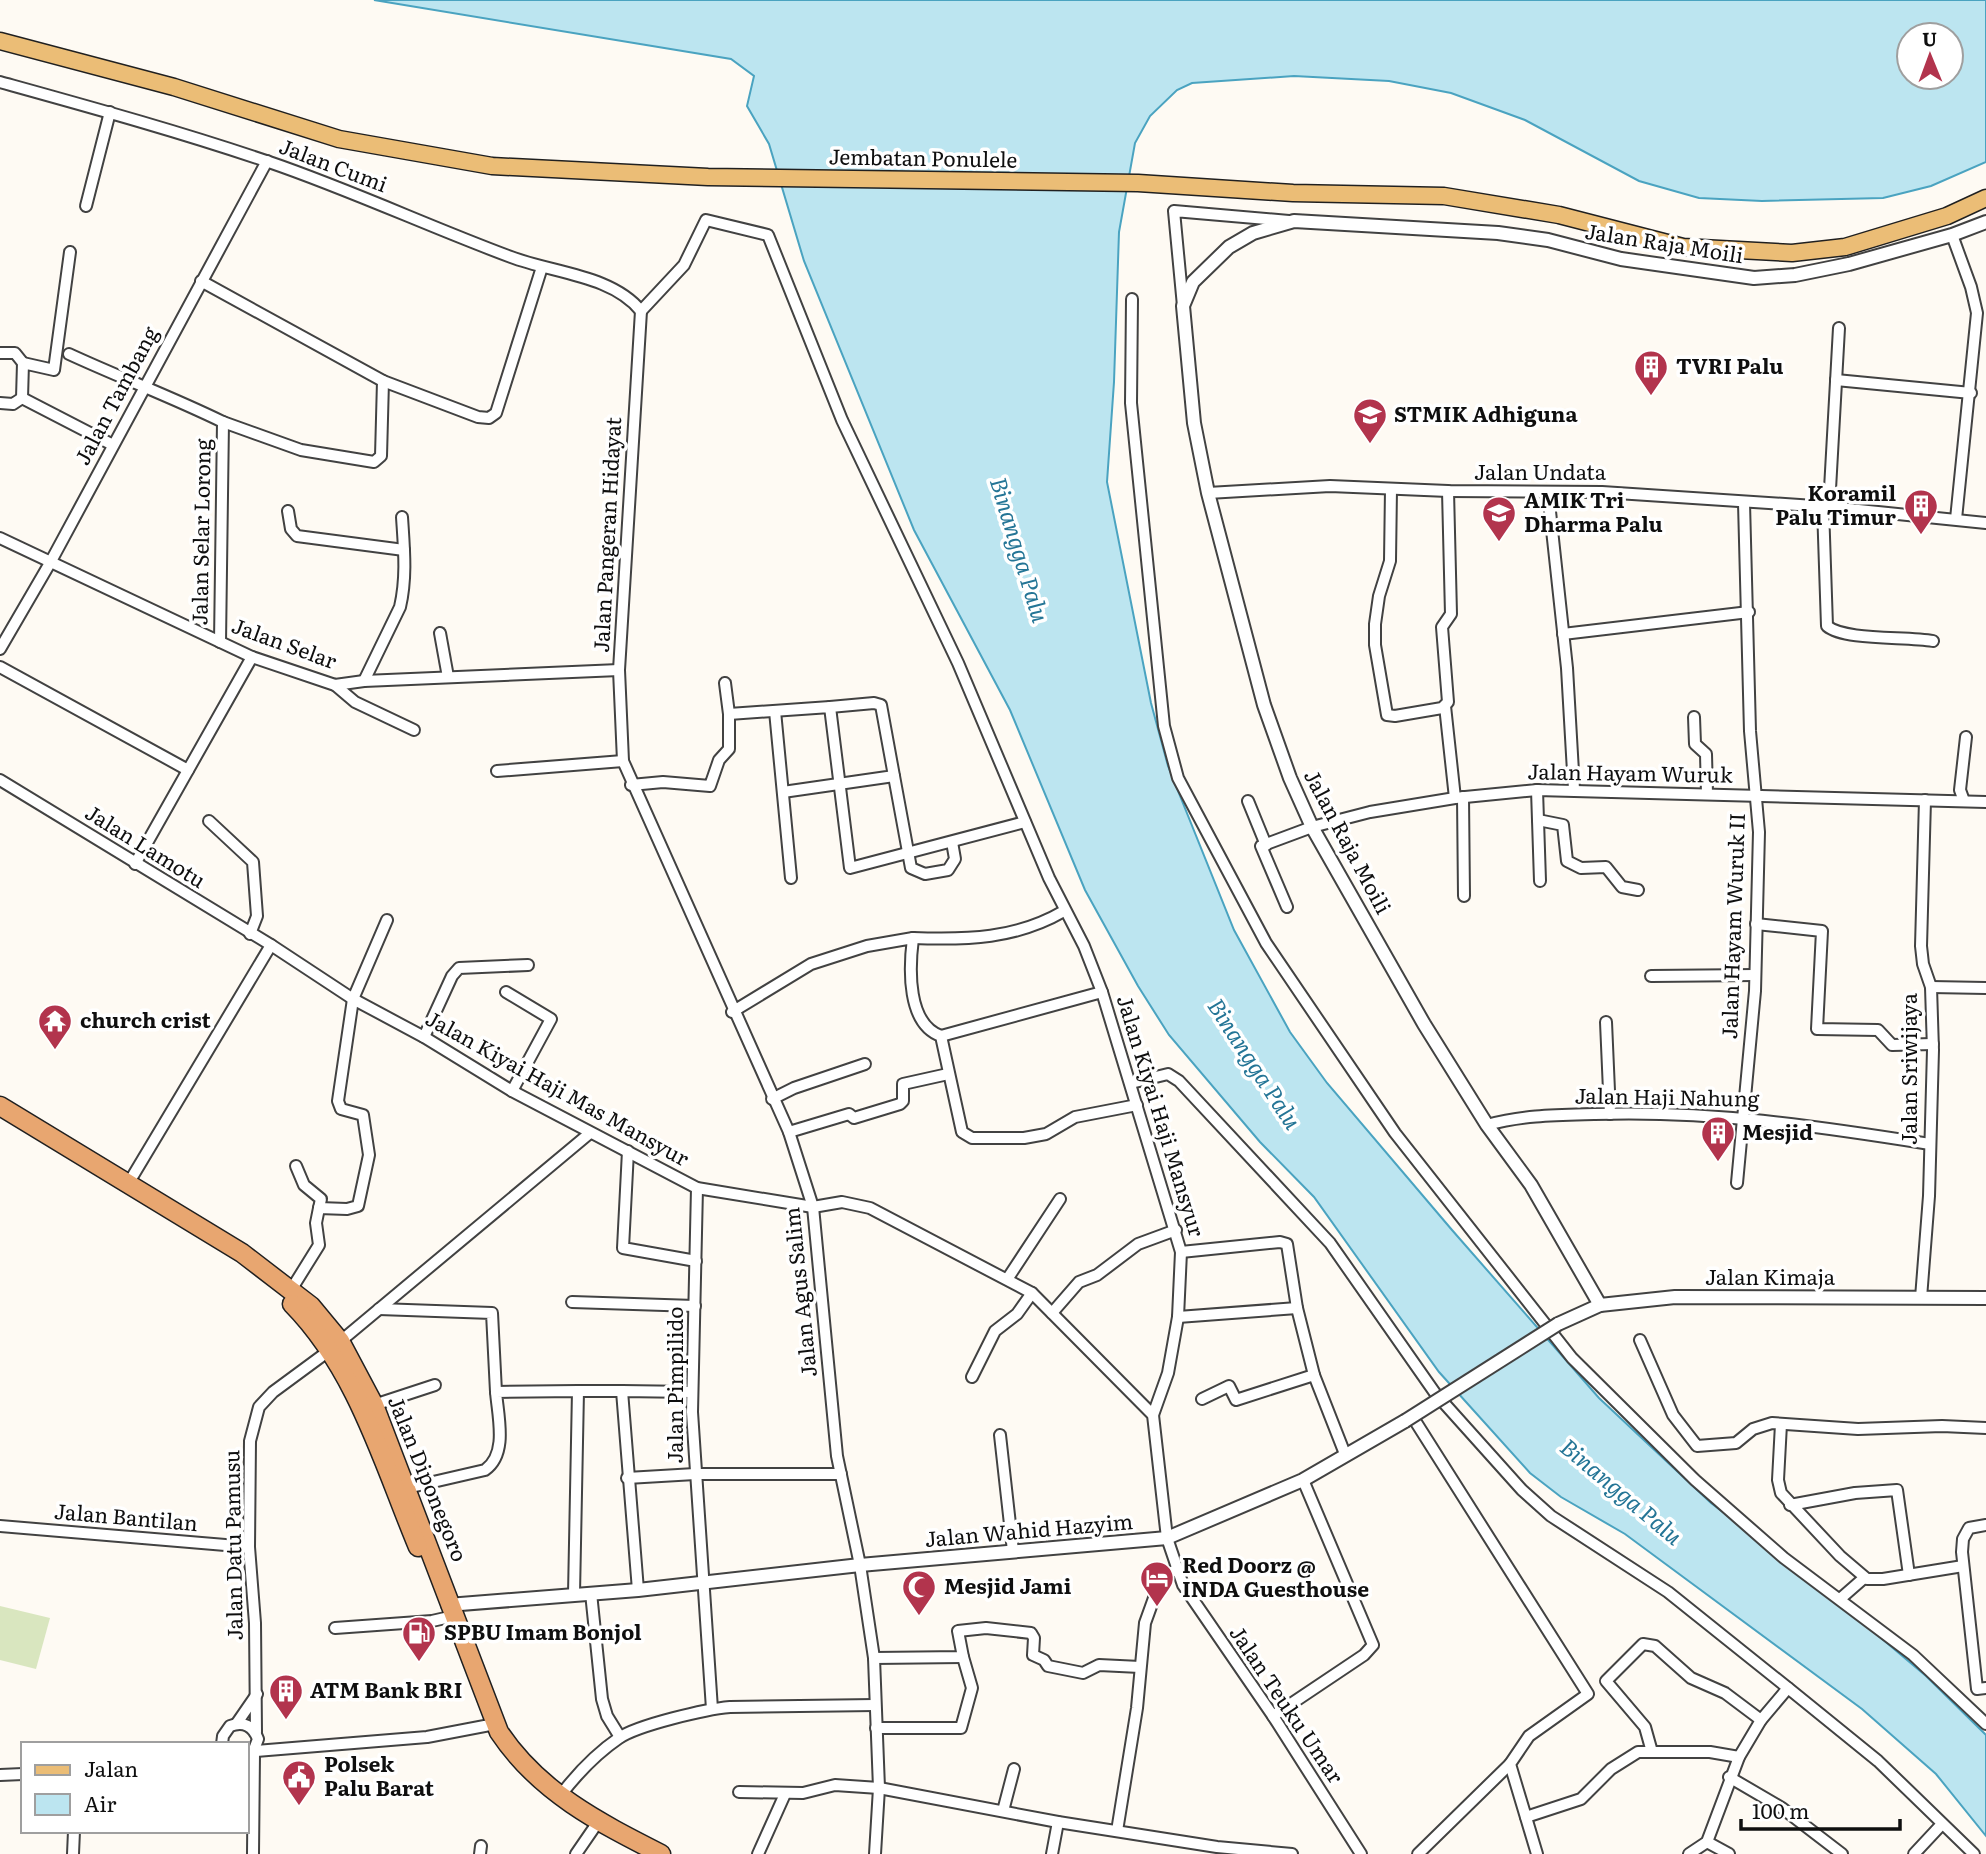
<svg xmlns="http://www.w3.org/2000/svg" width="1986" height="1854" font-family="Literata,serif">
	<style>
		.green { fill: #d9e6bf }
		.water { fill: #bce5f0; stroke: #4aa3c0; stroke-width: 2; fill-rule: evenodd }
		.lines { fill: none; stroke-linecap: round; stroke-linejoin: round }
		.minor-casing { stroke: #424242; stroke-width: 14 }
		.tertiary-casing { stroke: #424242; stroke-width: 16 }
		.primary-casing { stroke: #202020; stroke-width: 19 }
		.trunk-casing { stroke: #202020; stroke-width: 21 }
		.minor { stroke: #fff; stroke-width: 10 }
		.tertiary { stroke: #fff; stroke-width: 12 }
		.primary { stroke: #ebbd76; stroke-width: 16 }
		.trunk { stroke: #e8a670; stroke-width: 18 }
		.tertiary-bridge-casing { stroke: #424242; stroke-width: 16; stroke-linecap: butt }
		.tertiary-bridge { stroke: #fff; stroke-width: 12 }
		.labels { text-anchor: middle; stroke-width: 7; stroke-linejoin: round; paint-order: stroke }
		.street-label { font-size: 21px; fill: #0f0f0f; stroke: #fff }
		.poi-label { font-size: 21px; font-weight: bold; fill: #0f0f0f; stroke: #fff; text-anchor: start }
		.water-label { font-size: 23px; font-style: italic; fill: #247596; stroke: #fff }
	</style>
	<rect width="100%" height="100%" fill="#fefaf3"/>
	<polygon class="green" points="0,1606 50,1618 36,1669 0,1660"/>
	<path class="water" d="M374 0H1986V162L1931 186 1883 198 1762 201 1699 198 1639 181 1525 120 1451 93 1389 81 1294 76 1192 83 1177 90 1150 116 1135 143 1119 232 1114 382 1107 482 1151 703 1168 766 1234 930 1290 1032 1327 1083 1452 1230 1599 1398 1711 1503 1810 1578 1926 1676 1986 1735V1836L1936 1774 1862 1709 1625 1534 1561 1497 1530 1473 1439 1372 1314 1197 1260 1142 1169 1035 1138 986 1085 890 1010 710 914 530 804 261 769 144 747 106 754 76 731 59ZM1909 35H1951V77H1909Z"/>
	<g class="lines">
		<g class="minor-casing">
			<g id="minor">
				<path d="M0 82C90 107 181 132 269 162 351 190 430 227 511 257 553 273 612 275 641 311"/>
				<polyline points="86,206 110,112"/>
				<polyline points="1952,235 1971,287 1977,313 1956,519"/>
				<polyline points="201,281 383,381 381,456 374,462 301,450 223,422"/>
				<polyline points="1132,299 1131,403 1164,726 1178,778 1266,943 1395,1133 1572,1358 1695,1480 1784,1558 1913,1655 1986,1724"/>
				<polyline points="1183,306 1174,211 1289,221"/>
				<polyline points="641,311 619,670 623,761 789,1132 813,1207 837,1456 860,1565 874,1658 879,1788 875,1854"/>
				<polyline points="641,311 684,265 706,220 768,235 842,420 958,663 1049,878 1084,946 1102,992 1181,1252 1178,1317 1168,1373 1153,1415"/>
				<polyline points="0,353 15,353 23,363"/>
				<path d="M69 354C121 378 172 397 223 422L220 642"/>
				<polyline points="1836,380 1971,393"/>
				<polyline points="383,381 478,417 489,418 496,413 542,267"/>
				<polyline points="22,398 113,445"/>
				<polyline points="0,403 13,404 22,398 23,363 54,370 70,252"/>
				<polyline points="1391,489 1390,561 1379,596 1375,624 1375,645 1387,715 1395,716 1442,708 1448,702 1442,627 1451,614 1448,491"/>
				<polyline points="1208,493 1330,486 1448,491 1602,492 1829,507 1986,523"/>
				<polyline points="1548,493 1567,668 1574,789"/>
				<path d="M1823 507 1827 626C1845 641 1907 636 1933 641"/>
				<polyline points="1829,507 1839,328"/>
				<polyline points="288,511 291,529 297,536 404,550"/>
				<polyline points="0,538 252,657 335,685 364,681 619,670"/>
				<polyline points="440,633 448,677"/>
				<polyline points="1563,634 1749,612"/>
				<polyline points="0,649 50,563 267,161"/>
				<polyline points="0,667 188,770"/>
				<path d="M364 681 400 607C407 577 404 548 402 517"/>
				<polyline points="335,685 355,702 414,730"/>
				<polyline points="1445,706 1455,798"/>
				<polyline points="775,711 791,878"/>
				<polyline points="729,714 830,707 850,868 1025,822"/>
				<polyline points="1694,717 1695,744 1706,754 1707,794"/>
				<polyline points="497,771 623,761"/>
				<polyline points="894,776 911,868 925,874 948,870 955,859 952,842"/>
				<polyline points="0,780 271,945 353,999 424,1037 512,1091 697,1188 813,1207 842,1202 870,1208 1032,1293 1153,1415 1167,1538 1183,1585 1273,1716 1361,1854"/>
				<polyline points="631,785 663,782 710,786 719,760 729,749 729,714 725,683"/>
				<polyline points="1537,790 1540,881"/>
				<polyline points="783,792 894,776 881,705 874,703 830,707"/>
				<polyline points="1463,797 1464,896"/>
				<polyline points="1248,801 1266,845"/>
				<polyline points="1964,801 1960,790 1966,737"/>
				<polyline points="1538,820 1563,825 1567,861 1581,868 1606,867 1622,887 1638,890"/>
				<polyline points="209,821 253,862 257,916 250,934"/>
				<polyline points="135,864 252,657"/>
				<polyline points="1287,907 1261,846 1312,827 1370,812 1455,798 1537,790 1986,802"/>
				<polyline points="1756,924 1822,931 1817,1029 1878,1030 1892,1045 1933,1044"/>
				<path d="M913 938C967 940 1016 939 1064 911"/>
				<polyline points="1651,976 1755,975"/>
				<polyline points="1931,987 1986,988"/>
				<polyline points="506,992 551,1019 512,1091"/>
				<path d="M732 1012 811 964 867 946 913 938C909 969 907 1024 941 1036L962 1132 972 1138H1024L1046 1134 1075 1117 1137 1105"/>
				<polyline points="1606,1022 1610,1114"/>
				<polyline points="941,1036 1102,992"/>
				<polyline points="424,1037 452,976 459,968 528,965"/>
				<polyline points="1131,1083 1168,1074 1179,1081 1330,1243 1435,1393 1522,1490 1551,1516 1668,1592 1788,1688 1878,1761 1974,1854"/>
				<polyline points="772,1099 794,1088 865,1064"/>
				<path d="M1487 1125C1523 1115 1557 1115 1594 1114 1708 1110 1817 1126 1930 1144"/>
				<polyline points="789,1132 849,1114 854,1118 900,1104 903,1101 903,1084 948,1074"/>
				<polyline points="628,1151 623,1248 696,1261"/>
				<polyline points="296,1166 304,1185 321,1199 319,1208"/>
				<polyline points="1737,1183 1755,991 1759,832 1750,731 1744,503"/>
				<polyline points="128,1184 271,945"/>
				<polyline points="697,1188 692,1412 712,1709"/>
				<polyline points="1181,1252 1280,1242 1287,1244 1297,1308 1314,1375 1345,1454"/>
				<polyline points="1008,1278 1060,1199"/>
				<polyline points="291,1290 319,1245 316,1223 319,1208 347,1209 358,1206 369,1155 363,1115 341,1109 338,1101 353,999 387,920"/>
				<polyline points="1921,1298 1929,1196 1933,1050 1931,987 1923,964 1921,946 1925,800"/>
				<polyline points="572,1302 695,1306"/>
				<polyline points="379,1309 492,1313 496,1392"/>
				<polyline points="1052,1313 1079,1282 1097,1275 1138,1244 1176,1230"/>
				<polyline points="1178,1317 1297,1308"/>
				<polyline points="1640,1340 1673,1415 1697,1446 1736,1443 1753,1429 1772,1423 1858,1429 1942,1426 1986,1428"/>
				<polyline points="972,1377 995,1331 1017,1314 1032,1293"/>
				<polyline points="578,1391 622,1391"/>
				<polyline points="1202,1399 1229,1386 1236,1400 1314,1375"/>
				<polyline points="374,1405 435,1385"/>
				<polyline points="1412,1416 1588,1694 1529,1736 1510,1764 1537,1854"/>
				<polyline points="1781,1424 1778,1480 1781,1493 1840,1556 1867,1579 1883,1579 1963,1566"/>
				<polyline points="1000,1435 1013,1551"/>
				<polyline points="627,1478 695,1474 841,1474"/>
				<path d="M407 1488 485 1470C508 1454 498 1417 496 1392L578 1391 574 1594"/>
				<polyline points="1790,1505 1855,1493 1897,1490 1909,1575"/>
				<polyline points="1986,1525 1969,1528 1963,1539 1962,1552 1977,1689 1986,1688"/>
				<polyline points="0,1526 249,1547"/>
				<polyline points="638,1590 622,1391 692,1392"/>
				<polyline points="591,1593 602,1699 607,1716 620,1737"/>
				<polyline points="1840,1599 1864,1578"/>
				<polyline points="335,1628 432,1621 454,1616"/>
				<polyline points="874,1658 963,1657 958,1631 986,1628 1031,1633 1034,1638 1033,1655 1044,1660 1048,1666 1083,1673 1099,1665 1140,1667"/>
				<polyline points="1273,1716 1364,1655 1373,1645 1303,1480"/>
				<polyline points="237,1723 257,1694"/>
				<polyline points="876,1728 961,1728 972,1688 963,1657"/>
				<polyline points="256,1732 255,1623 249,1547 250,1441 259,1407 273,1392 330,1350 590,1133"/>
				<path d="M222 1744 223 1736 230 1726C244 1721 253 1726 258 1739L252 1755"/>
				<polyline points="256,1751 427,1737 495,1724"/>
				<polyline points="1652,1752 1645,1727 1606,1681 1643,1644 1655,1646 1691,1678 1725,1693 1761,1720"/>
				<polyline points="0,1775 23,1774"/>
				<polyline points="1729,1777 1782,1808 1842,1854"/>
				<polyline points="739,1792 803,1793 835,1785 879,1788 1058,1822 1217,1847 1292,1854"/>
				<path d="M560 1796C576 1775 597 1753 619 1738 638 1725 706 1709 730 1707L875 1705"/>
				<polyline points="1003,1811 1014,1769"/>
				<polyline points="1526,1817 1581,1799 1611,1769 1638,1752 1710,1752 1739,1757"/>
				<polyline points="1117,1831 1137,1708 1145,1623 1162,1576 1176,1570"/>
				<polyline points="1707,1842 1729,1854"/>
				<polyline points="73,1854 74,1831"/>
				<polyline points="253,1854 254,1754"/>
				<polyline points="480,1854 481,1846"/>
				<polyline points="576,1854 598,1822"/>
				<polyline points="758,1854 785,1794"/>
				<polyline points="1052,1854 1058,1822"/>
				<polyline points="1418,1854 1510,1764"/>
				<polyline points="1689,1854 1707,1842 1739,1757 1761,1720 1788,1688"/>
				<polyline points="1914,1854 1942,1824"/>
			</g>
		</g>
		<g class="tertiary-casing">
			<g id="tertiary">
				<polyline points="1600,1305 1531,1185 1487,1125 1424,1024 1312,827 1290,778 1264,705 1208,493 1194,423 1183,306 1193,282 1229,247 1253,233 1294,221 1498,233 1548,240 1621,259 1754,278 1795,275 1849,264 1952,235 1986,222"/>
				<polyline points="1558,1324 1600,1305 1675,1297 1986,1298"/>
				<polyline points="448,1605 638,1590 860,1565 1167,1538 1303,1480 1405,1421"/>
			</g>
		</g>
		<g class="primary-casing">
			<polyline id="primary" points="0,41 174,87 339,139 492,166 708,177 1138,183 1293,193 1444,196 1559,215 1683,247 1792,253 1845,247 1947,216 1986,198"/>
		</g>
		<g class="trunk-casing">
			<g id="trunk">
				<path d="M0 1106 242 1253 311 1306 340 1341 374 1405 499 1732C539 1792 598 1822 661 1854"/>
				<path d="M292 1304C357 1370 383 1463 418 1547"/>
			</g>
		</g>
		<use href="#minor" class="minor"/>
		<use href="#tertiary" class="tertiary"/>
		<use href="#primary" class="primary"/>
		<use href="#trunk" class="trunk"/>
		<g class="tertiary-bridge-casing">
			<polyline id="tertiary-bridge" points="1405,1421 1558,1324"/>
		</g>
		<use href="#tertiary-bridge" class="tertiary-bridge"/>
	</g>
	<defs>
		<g id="building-pin" transform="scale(1.75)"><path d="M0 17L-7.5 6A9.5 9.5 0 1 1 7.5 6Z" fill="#b2344d" stroke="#fff"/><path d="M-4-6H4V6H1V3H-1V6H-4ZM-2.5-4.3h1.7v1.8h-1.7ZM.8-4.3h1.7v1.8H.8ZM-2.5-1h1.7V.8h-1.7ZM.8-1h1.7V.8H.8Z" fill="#fff"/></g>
		<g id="university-pin" transform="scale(1.75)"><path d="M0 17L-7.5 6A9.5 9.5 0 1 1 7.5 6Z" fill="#b2344d" stroke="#fff"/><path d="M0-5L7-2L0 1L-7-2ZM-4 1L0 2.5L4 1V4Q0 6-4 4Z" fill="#fff"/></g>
		<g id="temple-pin" transform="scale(1.75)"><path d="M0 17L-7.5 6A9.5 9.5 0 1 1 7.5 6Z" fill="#b2344d" stroke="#fff"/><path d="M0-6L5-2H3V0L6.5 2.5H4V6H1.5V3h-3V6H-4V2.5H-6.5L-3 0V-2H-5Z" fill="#fff"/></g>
		<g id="hotel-pin" transform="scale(1.75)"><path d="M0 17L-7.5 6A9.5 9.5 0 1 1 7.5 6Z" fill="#b2344d" stroke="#fff"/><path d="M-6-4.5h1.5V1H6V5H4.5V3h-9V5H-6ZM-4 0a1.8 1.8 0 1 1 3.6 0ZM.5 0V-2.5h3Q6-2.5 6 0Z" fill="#fff"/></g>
		<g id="mosque-pin" transform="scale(1.75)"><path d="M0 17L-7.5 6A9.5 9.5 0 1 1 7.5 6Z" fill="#b2344d" stroke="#fff"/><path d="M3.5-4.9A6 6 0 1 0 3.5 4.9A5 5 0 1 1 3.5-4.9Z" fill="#fff"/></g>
		<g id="fuel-pin" transform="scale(1.75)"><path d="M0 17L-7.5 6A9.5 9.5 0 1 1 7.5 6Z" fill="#b2344d" stroke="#fff"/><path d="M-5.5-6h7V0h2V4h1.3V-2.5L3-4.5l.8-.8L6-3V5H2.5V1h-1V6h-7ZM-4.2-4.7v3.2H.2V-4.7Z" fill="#fff"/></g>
		<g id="civic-pin" transform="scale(1.75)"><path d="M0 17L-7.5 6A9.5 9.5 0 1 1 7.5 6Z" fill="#b2344d" stroke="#fff"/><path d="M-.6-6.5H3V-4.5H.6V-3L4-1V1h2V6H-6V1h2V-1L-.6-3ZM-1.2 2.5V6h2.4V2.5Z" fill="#fff"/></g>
	</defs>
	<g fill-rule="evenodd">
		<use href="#building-pin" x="1651" y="367"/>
		<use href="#university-pin" x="1370" y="415"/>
		<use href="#building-pin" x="1921" y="506"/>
		<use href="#university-pin" x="1499" y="513"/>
		<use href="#temple-pin" x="55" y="1021"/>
		<use href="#building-pin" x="1718" y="1133"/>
		<use href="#hotel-pin" x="1157" y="1578"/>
		<use href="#mosque-pin" x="919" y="1587"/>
		<use href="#fuel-pin" x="419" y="1633"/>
		<use href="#building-pin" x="286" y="1691"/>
		<use href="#civic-pin" x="299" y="1777"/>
	</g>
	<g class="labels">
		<g class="street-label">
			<text transform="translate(923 159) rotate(1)" y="7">Jembatan Ponulele</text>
			<text transform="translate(333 166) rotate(21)" y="7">Jalan Cumi</text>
			<text transform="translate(1664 244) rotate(9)" y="7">Jalan Raja Moili</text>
			<text transform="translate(117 396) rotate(-62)" y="7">Jalan Tambang</text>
			<text x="1540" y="480">Jalan Undata</text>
			<text transform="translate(202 532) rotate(-89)" y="7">Jalan Selar Lorong</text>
			<text transform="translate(608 535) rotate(-87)" y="7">Jalan Pangeran Hidayat</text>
			<text transform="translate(284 644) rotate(20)" y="7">Jalan Selar</text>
			<text transform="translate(1630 774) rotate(1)" y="7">Jalan Hayam Wuruk</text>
			<text transform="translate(1347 842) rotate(62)" y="7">Jalan Raja Moili</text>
			<text transform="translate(145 847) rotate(32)" y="7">Jalan Lamotu</text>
			<text transform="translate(1734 926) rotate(-88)" y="7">Jalan Hayam Wuruk II</text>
			<text transform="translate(1910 1069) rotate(-90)" y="7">Jalan Sriwijaya</text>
			<text transform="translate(557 1089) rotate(29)" y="7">Jalan Kiyai Haji Mas Mansyur</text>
			<text transform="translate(1667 1098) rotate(1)" y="7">Jalan Haji Nahung</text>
			<text transform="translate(1160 1116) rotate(73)" y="7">Jalan Kiyai Haji Mansyur</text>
			<text x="1770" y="1285">Jalan Kimaja</text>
			<text transform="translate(801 1292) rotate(-96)" y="7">Jalan Agus Salim</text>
			<text transform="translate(676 1385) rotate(-90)" y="7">Jalan Pimpilido</text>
			<text transform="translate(427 1479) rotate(68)" y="7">Jalan Diponegoro</text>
			<text transform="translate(126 1518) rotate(5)" y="7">Jalan Bantilan</text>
			<text transform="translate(1029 1531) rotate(-5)" y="7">Jalan Wahid Hazyim</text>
			<text transform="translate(234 1545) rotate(-91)" y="7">Jalan Datu Pamusu</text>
			<text transform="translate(1286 1705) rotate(56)" y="7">Jalan Teuku Umar</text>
		</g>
		<g class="poi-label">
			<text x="1676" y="374">TVRI Palu</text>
			<text x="1394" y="422">STMIK Adhiguna</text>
			<text x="1896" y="501" text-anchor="end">Koramil<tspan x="1896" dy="24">Palu Timur</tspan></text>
			<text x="1524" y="508">AMIK Tri<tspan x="1524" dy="24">Dharma Palu</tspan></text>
			<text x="80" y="1028">church crist</text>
			<text x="1742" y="1140">Mesjid</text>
			<text x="1182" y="1573">Red Doorz @<tspan x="1182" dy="24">INDA Guesthouse</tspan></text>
			<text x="944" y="1594">Mesjid Jami</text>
			<text x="444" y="1640">SPBU Imam Bonjol</text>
			<text x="310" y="1698">ATM Bank BRI</text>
			<text x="324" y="1772">Polsek<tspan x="324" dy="24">Palu Barat</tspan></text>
		</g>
		<g class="water-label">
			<text transform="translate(1019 550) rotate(73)" y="8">Binangga Palu</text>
			<text transform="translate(1254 1064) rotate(57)" y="8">Binangga Palu</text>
			<text transform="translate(1621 1492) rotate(40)" y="8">Binangga Palu</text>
		</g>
	</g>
	<rect x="21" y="1742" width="228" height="91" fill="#ffffff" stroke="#9f9f9f" stroke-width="2"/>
	<rect x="35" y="1765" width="35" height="10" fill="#ebbd76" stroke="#9f9f9f" stroke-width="2"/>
	<text x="84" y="1777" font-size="21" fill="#0f0f0f">Jalan</text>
	<rect x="35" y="1794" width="35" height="21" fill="#bce5f0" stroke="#9f9f9f" stroke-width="2"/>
	<text x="84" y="1812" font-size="21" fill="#0f0f0f">Air</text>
	<g transform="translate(1930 56) rotate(359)"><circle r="33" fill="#ffffff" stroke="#9f9f9f" stroke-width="2"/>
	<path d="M0-5L12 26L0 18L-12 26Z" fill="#b2344d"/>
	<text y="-10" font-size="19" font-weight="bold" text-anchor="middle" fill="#0f0f0f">U</text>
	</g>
	<path d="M1741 1819v10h159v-10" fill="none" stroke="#0f0f0f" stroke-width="3.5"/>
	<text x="1752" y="1819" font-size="21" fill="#0f0f0f" stroke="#ffffff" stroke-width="5" paint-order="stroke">100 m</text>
</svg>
